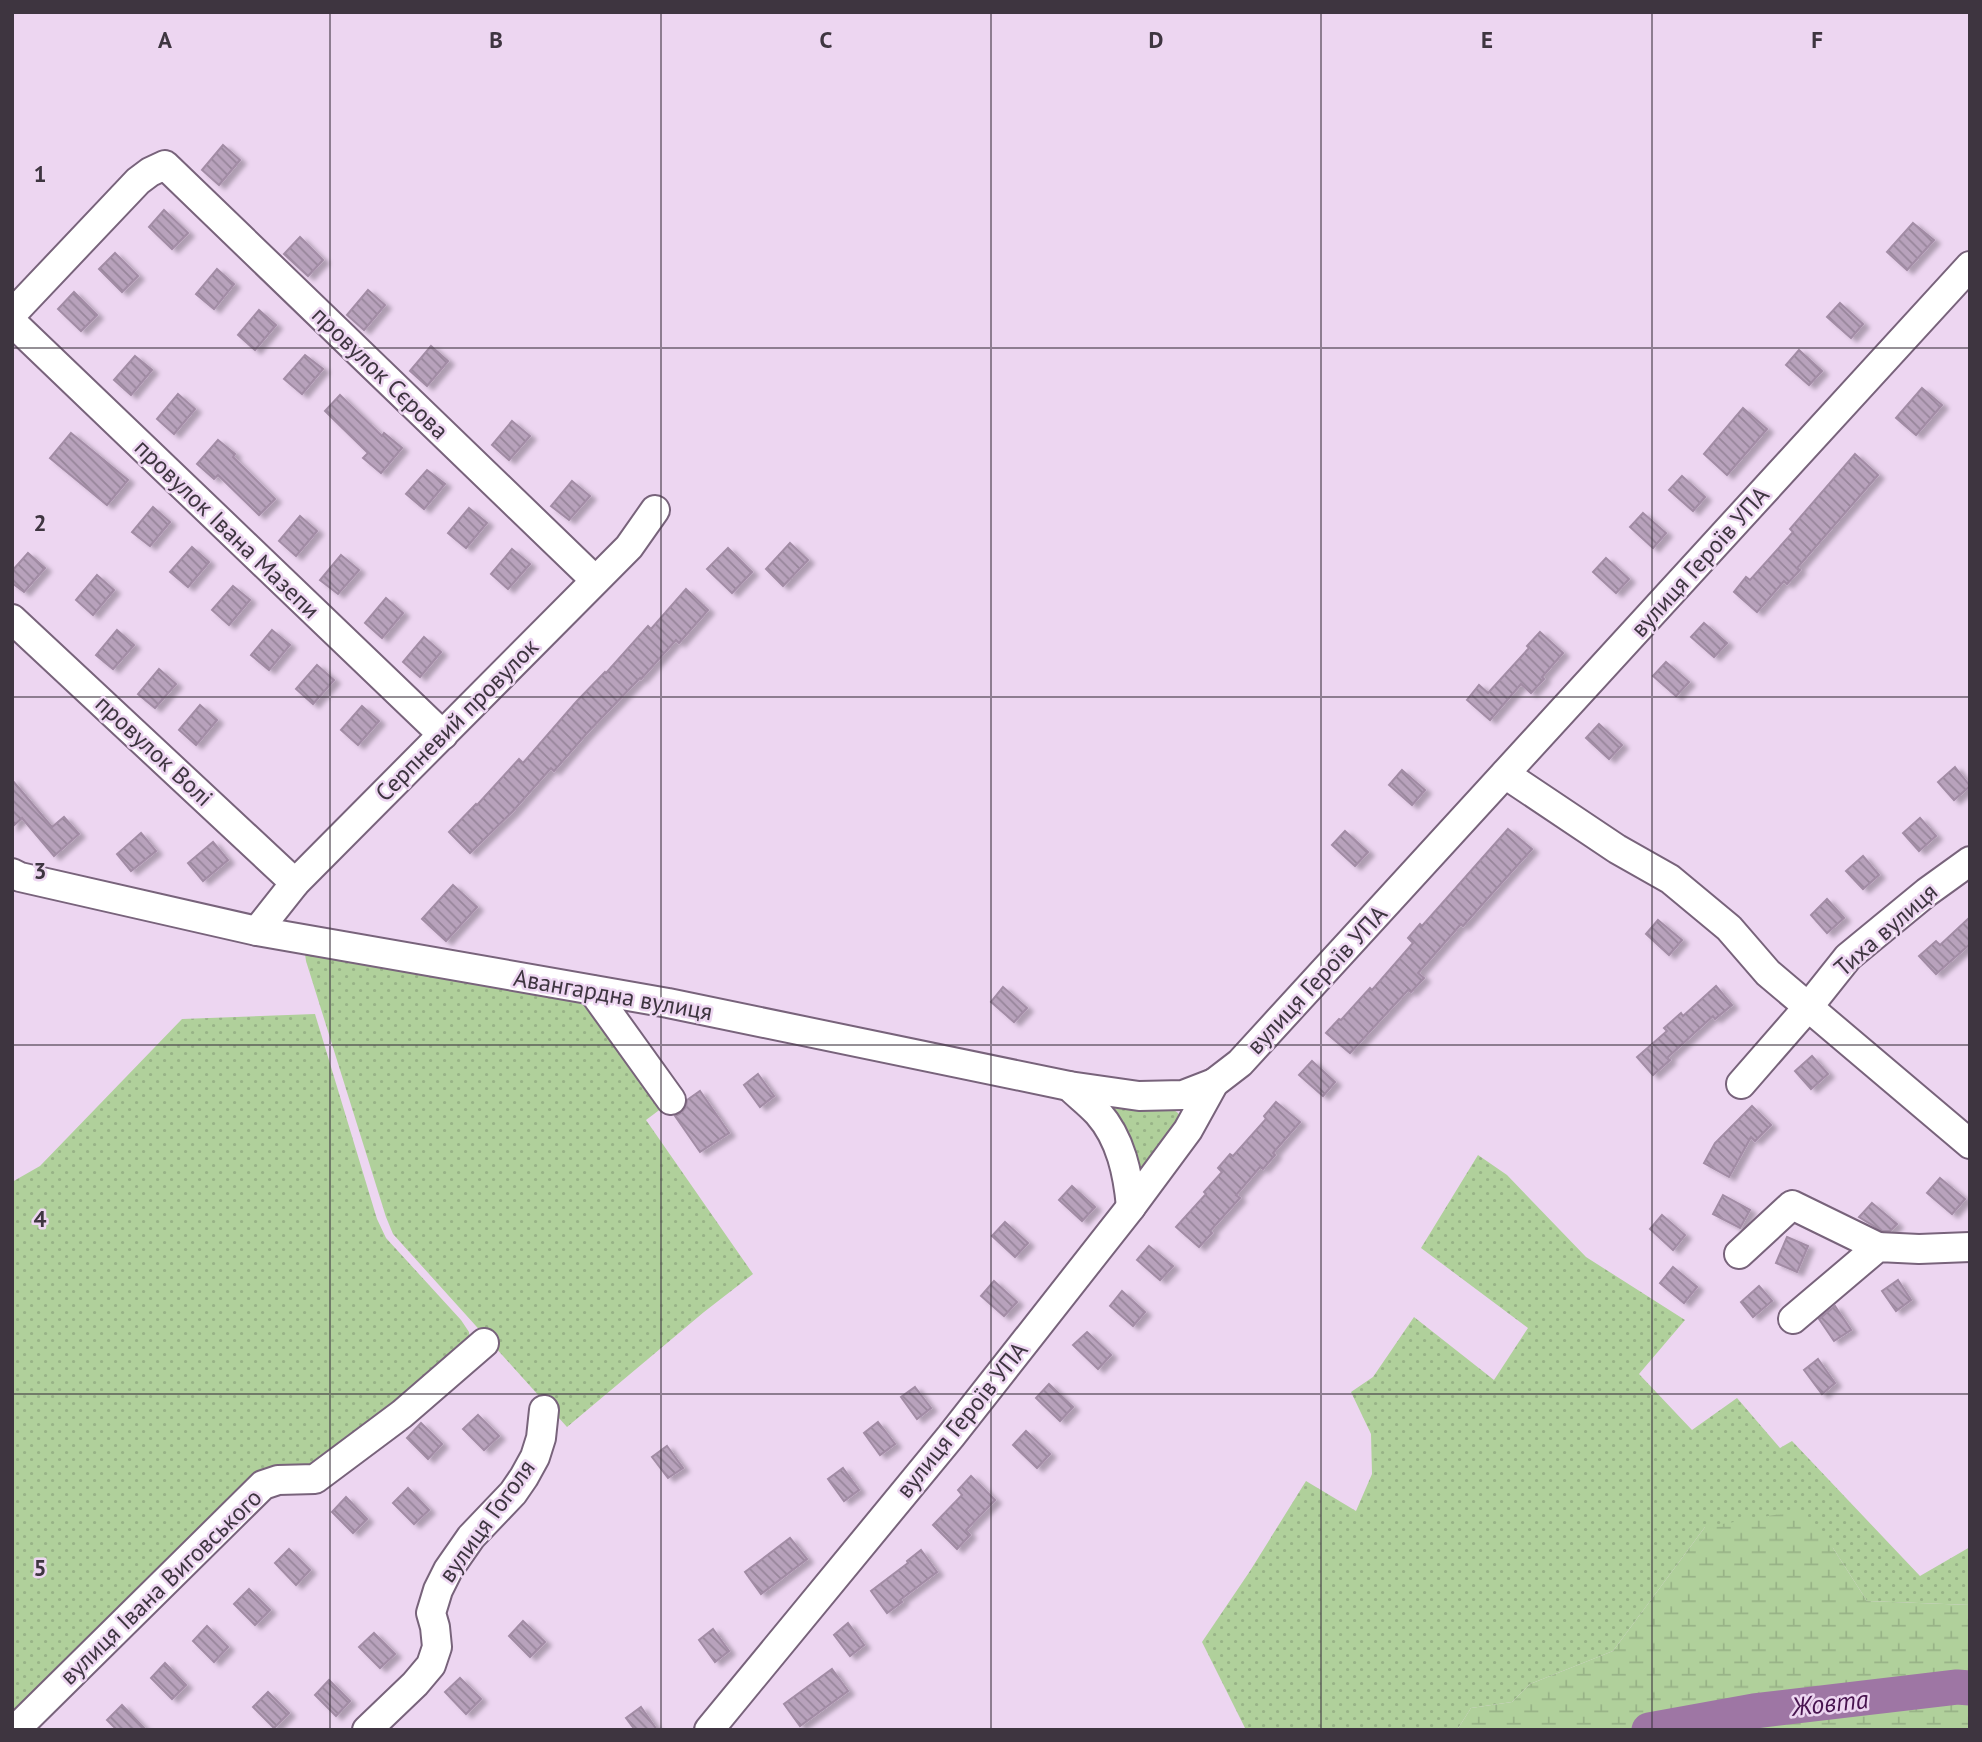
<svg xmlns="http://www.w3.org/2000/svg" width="1982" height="1742" font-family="'PT Sans',sans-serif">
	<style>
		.grass { fill: url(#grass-dots) }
		.wetland { fill: url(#wetland-marsh) }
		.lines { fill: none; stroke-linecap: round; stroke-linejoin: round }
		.river { stroke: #9e76a4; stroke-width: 35 }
		.building { fill: url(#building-back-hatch); stroke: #a28ca5; stroke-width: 2; filter: url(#shadow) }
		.minor-casing { stroke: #78637b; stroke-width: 32 }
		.minor { stroke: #fff; stroke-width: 28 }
		.grid { fill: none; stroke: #3e3540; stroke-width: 2; stroke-opacity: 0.55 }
		.labels { text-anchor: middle; stroke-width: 5; stroke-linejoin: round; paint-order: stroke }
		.street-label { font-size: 24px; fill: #3e3540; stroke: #edd6f1 }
		.water-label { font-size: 26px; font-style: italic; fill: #48144f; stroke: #edd6f1 }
		.grid-label { font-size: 23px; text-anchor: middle; font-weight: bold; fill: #3e3540; stroke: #edd6f1; stroke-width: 5; stroke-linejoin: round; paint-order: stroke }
	</style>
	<defs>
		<pattern id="grass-dots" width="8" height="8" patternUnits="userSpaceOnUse" patternTransform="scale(1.75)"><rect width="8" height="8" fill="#b0d09b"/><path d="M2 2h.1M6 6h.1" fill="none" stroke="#98b387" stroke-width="1.8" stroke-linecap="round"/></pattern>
		<pattern id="wetland-marsh" width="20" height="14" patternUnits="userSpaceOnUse" patternTransform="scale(1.75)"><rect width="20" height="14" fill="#b0d09b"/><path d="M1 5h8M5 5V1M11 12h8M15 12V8" fill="none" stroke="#98b387"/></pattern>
		<pattern id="building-back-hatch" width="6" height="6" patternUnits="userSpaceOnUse" patternTransform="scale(1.75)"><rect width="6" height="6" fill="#b8a2bc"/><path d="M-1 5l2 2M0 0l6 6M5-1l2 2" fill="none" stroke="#97859a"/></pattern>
		<filter id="shadow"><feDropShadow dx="6" dy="3.5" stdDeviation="2" flood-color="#0004"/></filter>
	</defs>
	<rect width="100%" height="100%" fill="#edd6f1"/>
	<g class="grass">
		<polygon points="309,949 586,1000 662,1108 646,1120 753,1274 704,1312 567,1427 393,1234 386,1217 306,961 305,954"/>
		<polygon points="315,1014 377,1219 386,1238 461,1320 469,1332 470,1343 322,1468 291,1473 12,1726 12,1182 40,1166 182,1019"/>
		<polygon points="1092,1100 1170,1107 1178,1113 1182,1121 1136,1192"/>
		<polygon points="1478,1155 1507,1175 1586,1257 1685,1320 1639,1374 1692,1430 1737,1398 1780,1448 1792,1441 1920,1576 1970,1547 1970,1605 1867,1601 1833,1548 1705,1527 1613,1651 1530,1684 1512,1702 1471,1708 1457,1730 1246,1730 1202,1642 1250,1571 1306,1481 1356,1511 1372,1474 1371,1434 1351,1392 1373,1377 1414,1317 1494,1380 1528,1328 1421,1248"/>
	</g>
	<polygon class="wetland" points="1798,1511 1833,1548 1867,1601 1970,1605 1970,1730 1457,1730 1471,1708 1512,1702 1530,1684 1613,1651 1705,1527"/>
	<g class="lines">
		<polyline class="river" points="1649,1730 1754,1711 1957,1687 1970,1688"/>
	</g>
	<g class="building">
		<polygon points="223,145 240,160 219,185 202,170"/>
		<polygon points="164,210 188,233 172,249 149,227"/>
		<polygon points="1913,223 1934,240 1907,270 1887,252"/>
		<polygon points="300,237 323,260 308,276 284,254"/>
		<polygon points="115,253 138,276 122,292 99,269"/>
		<polygon points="217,269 234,284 214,309 196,294"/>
		<polygon points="368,290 385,305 364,330 347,315"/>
		<polygon points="74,292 97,315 81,331 58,309"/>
		<polygon points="1840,303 1863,324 1851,338 1827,317"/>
		<polygon points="259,310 276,325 255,350 238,335"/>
		<polygon points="431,346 448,361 427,386 410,371"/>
		<polygon points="1799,350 1822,371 1809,385 1786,365"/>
		<polygon points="305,355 323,369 302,394 284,379"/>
		<polygon points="135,356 152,370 131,395 114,380"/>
		<polygon points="1922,388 1942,405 1916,435 1896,418"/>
		<polygon points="178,394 195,409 174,434 157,419"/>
		<polygon points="340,395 382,436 384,433 402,448 381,473 363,458 368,453 325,411"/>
		<polygon points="1743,408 1767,429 1727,475 1704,454"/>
		<polygon points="512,421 530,436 509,460 492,445"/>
		<polygon points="71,433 128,480 107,505 50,458"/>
		<polygon points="218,440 235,454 233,457 275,499 259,515 218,475 214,479 197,464"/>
		<polygon points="1855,454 1878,475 1797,568 1800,570 1787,584 1784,581 1757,612 1734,592 1746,577 1750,580 1793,532 1790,529"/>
		<polygon points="427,470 445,484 424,509 406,494"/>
		<polygon points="1682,476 1705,497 1693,511 1669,490"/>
		<polygon points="572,481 590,496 569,520 551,506"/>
		<polygon points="153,507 170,522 150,546 132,532"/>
		<polygon points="469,508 487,523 466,548 448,533"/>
		<polygon points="1643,513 1666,533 1653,548 1630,527"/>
		<polygon points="300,516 317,531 296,556 279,541"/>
		<polygon points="790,543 808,560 783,586 766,569"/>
		<polygon points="192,547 209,562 188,587 170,572"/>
		<polygon points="728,548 752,572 732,593 707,569"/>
		<polygon points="512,549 530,564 508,589 491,574"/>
		<polygon points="28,553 45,568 24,592 12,583 12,571"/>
		<polygon points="341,555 359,570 338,594 320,580"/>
		<polygon points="1606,558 1629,579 1616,593 1593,572"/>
		<polygon points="97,575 114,590 93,615 76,600"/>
		<polygon points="233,586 250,600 229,625 212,610"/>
		<polygon points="686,589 708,610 679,643 676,640 641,679 640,678 587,733 554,771 551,768 513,811 470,853 449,832 476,804 477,805 519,759 523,763 576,702 605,672 606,673 648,626 651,629"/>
		<polygon points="386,598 403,613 382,638 365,623"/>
		<polygon points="1704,623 1727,643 1714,657 1691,637"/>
		<polygon points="117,630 134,645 113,669 96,655"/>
		<polygon points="272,630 290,645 269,670 251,655"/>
		<polygon points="1540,632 1563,653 1542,677 1544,679 1531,693 1521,684 1490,720 1467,700 1479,685 1488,693 1529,648 1527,646"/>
		<polygon points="424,637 441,652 420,677 403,662"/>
		<polygon points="1666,662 1689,682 1676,696 1653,676"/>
		<polygon points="317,665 334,680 313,704 296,689"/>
		<polygon points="159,669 176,684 155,708 138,694"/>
		<polygon points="200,705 217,720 196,745 179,730"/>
		<polygon points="362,706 379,721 358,745 341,730"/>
		<polygon points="1599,724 1622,745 1609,759 1586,738"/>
		<polygon points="1955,767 1970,786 1954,800 1938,782"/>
		<polygon points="1402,770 1425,790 1412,805 1389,785"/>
		<polygon points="12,780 52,827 64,817 79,834 54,856 22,818 12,827"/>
		<polygon points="1920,818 1936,836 1919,851 1903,833"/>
		<polygon points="1508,829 1532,849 1463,926 1461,924 1418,973 1424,978 1411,992 1408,990 1350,1053 1326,1033 1339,1019 1341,1020 1370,988 1372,990 1413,943 1408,938 1420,924 1422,926"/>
		<polygon points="1345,831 1368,852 1355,866 1332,845"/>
		<polygon points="141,833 156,851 131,871 117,854"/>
		<polygon points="213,842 228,860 203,881 188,863"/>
		<polygon points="1863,856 1879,875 1863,889 1846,871"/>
		<polygon points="453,885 477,907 446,941 422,919"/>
		<polygon points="1827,899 1844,918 1827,933 1811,915"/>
		<polygon points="1970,917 1970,944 1936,974 1919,956 1936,941 1940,945"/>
		<polygon points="1658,920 1682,940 1669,955 1646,934"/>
		<polygon points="1716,986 1732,1005 1715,1019 1713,1016 1667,1058 1670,1060 1653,1075 1637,1057 1667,1031 1664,1028 1681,1013 1683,1016"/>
		<polygon points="1003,987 1027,1008 1014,1022 991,1002"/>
		<polygon points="1812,1056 1828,1074 1811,1089 1795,1071"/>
		<polygon points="1312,1061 1335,1082 1323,1096 1299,1075"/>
		<polygon points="758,1074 774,1096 760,1107 744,1085"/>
		<polygon points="700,1091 729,1133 700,1152 675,1116 681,1113 686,1107 687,1100"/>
		<polygon points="1276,1102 1300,1122 1273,1153 1275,1155 1263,1169 1260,1167 1236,1195 1240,1198 1210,1231 1212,1233 1199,1247 1176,1227 1206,1194 1204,1192 1222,1172 1218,1168 1230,1154 1233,1156 1266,1119 1264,1116"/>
		<polygon points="1752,1106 1771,1125 1755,1141 1751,1137 1729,1177 1704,1163 1715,1143"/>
		<polygon points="1940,1178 1965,1199 1952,1214 1927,1193"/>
		<polygon points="1072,1186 1095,1207 1082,1221 1059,1200"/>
		<polygon points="1723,1195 1750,1210 1740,1228 1713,1214"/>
		<polygon points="1872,1203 1897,1224 1890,1231 1882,1231 1859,1217"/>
		<polygon points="1662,1215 1685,1235 1673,1250 1650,1229"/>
		<polygon points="1005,1222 1028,1243 1015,1257 992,1236"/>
		<polygon points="1787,1237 1808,1246 1797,1272 1776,1263"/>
		<polygon points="1149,1246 1173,1266 1160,1280 1137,1260"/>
		<polygon points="1673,1267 1697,1287 1684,1303 1660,1283"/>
		<polygon points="1898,1280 1911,1300 1896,1311 1882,1291"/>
		<polygon points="994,1281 1017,1302 1004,1316 981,1296"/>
		<polygon points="1759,1286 1772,1301 1753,1317 1741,1302"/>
		<polygon points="1122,1291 1145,1312 1133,1326 1110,1306"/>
		<polygon points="1835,1306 1851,1330 1834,1341 1819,1319"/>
		<polygon points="1087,1332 1111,1355 1098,1369 1073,1345"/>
		<polygon points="1818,1359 1835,1383 1822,1394 1804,1370"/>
		<polygon points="1049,1384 1073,1407 1060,1421 1036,1398"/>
		<polygon points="915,1387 931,1408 917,1419 901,1397"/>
		<polygon points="478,1415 499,1436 484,1450 463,1429"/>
		<polygon points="878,1422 895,1444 880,1455 864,1433"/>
		<polygon points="421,1423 442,1444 428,1459 407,1438"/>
		<polygon points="1026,1431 1050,1454 1037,1468 1013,1445"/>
		<polygon points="667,1446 683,1468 668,1478 652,1457"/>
		<polygon points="843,1468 859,1490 844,1501 828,1479"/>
		<polygon points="971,1476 995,1500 966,1530 970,1535 957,1549 933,1525 962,1495 958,1490"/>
		<polygon points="408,1488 429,1510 414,1524 393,1503"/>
		<polygon points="346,1497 367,1519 353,1533 332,1512"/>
		<polygon points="790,1538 807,1559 761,1594 745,1572"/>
		<polygon points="289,1549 310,1570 296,1585 275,1563"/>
		<polygon points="921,1550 937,1572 900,1600 902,1602 887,1613 871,1591 908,1563 907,1561"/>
		<polygon points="249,1589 270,1610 255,1625 234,1604"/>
		<polygon points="523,1621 545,1642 530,1657 509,1636"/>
		<polygon points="848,1623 864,1645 850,1656 834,1635"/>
		<polygon points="207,1626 228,1647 214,1662 193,1641"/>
		<polygon points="713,1629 729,1651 715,1662 699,1640"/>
		<polygon points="374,1633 395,1654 380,1668 359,1647"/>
		<polygon points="165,1663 186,1685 172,1699 151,1678"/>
		<polygon points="832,1669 848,1691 800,1726 784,1704"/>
		<polygon points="460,1678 481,1699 466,1714 445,1692"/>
		<polygon points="329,1680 350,1701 336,1716 315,1695"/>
		<polygon points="268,1692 289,1713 274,1728 253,1707"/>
		<polygon points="122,1705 146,1730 117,1730 107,1720"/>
		<polygon points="641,1707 657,1730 635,1730 626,1718"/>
	</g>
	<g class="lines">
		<g class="minor-casing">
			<g id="minor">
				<polyline points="12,314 138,181 150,172 165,165 595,580"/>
				<polyline points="12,322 443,735"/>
				<polyline points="12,619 295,883"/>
				<polyline points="1505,774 1617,849 1670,879 1729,928 1768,973 1970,1144"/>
				<polyline points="12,873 20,877 257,931 668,1003 1069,1086 1139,1096 1183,1095 1214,1083"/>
				<polyline points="257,931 295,883 629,547 655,510"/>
				<polyline points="592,990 671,1100"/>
				<polyline points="1741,1084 1809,1006 1848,957 1927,892 1970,861"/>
				<path d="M1069 1086C1078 1095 1089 1103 1098 1113 1121 1139 1128 1174 1131 1207"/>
				<polyline points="1739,1254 1792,1205 1878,1247"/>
				<polyline points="1793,1319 1878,1247 1919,1249 1970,1247"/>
				<polyline points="15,1730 263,1485 278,1480 315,1479 402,1414 484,1343"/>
				<polyline points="367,1730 415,1684 431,1665 437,1647 435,1627 431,1613 438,1590 448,1570 471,1537 513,1493 524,1477 535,1457 541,1438 544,1410"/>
				<polyline points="709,1730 951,1436 1131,1207 1188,1130 1214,1083 1240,1063 1970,266"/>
			</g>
		</g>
		<use href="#minor" class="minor"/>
	</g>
	<path class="grid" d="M330 12V1730M661 12V1730M991 12V1730M1321 12V1730M1652 12V1730M12 348H1970M12 697H1970M12 1045H1970M12 1394H1970"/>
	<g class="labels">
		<g class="street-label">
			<text transform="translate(380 373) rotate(44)" y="8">провулок Сєрова</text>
			<text transform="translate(227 529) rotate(44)" y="8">провулок Івана Мазепи</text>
			<text transform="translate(1700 562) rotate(-48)" y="8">вулиця Героїв УПА</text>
			<text transform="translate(457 720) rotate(-45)" y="8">Серпневий провулок</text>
			<text transform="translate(154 751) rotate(43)" y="8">провулок Волі</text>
			<text transform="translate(1886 930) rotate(-41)" y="8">Тиха вулиця</text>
			<text transform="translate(1317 980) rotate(-47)" y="8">вулиця Героїв УПА</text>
			<text transform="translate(613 995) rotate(10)" y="8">Авангардна вулиця</text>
			<text transform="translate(962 1420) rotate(-51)" y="8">вулиця Героїв УПА</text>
			<text transform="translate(487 1521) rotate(-54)" y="8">вулиця Гоголя</text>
			<text transform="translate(161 1587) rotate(-44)" y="8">вулиця Івана Виговського</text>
		</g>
		<g class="water-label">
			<text transform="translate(1830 1703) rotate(-6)" y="9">Жовта</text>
		</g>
	</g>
	<g class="grid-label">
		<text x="165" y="48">A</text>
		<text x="496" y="48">B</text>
		<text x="826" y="48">C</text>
		<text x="1156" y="48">D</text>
		<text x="1487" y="48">E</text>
		<text x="1817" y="48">F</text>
		<text x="40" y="182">1</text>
		<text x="40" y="531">2</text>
		<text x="40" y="879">3</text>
		<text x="40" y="1227">4</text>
		<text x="40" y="1576">5</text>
	</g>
	<rect width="1982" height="1742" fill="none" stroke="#3e3540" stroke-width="28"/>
</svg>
